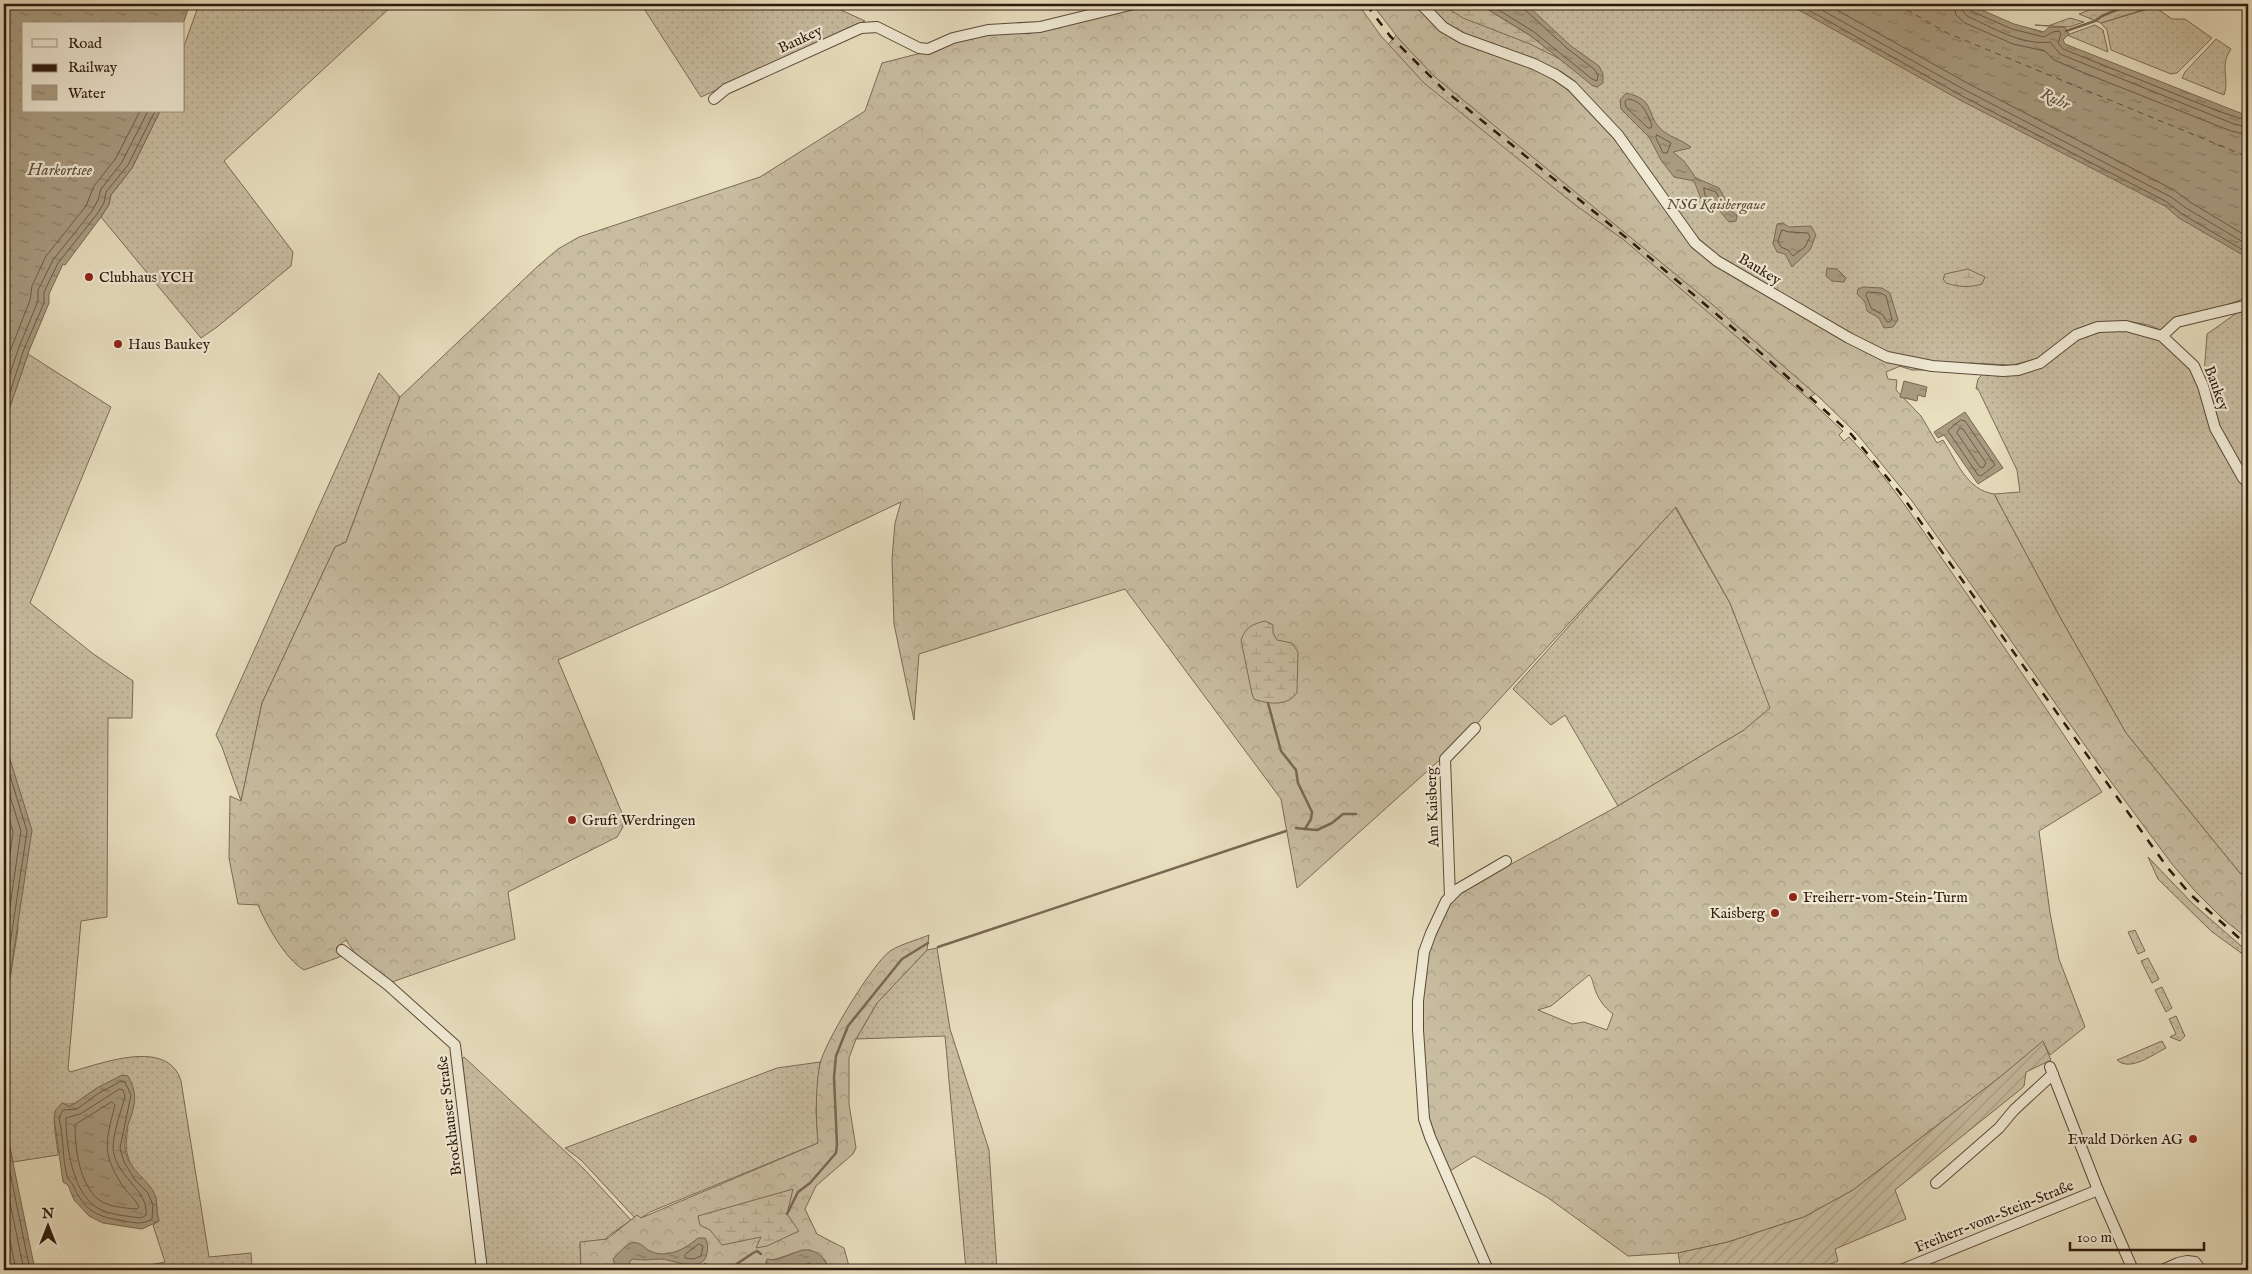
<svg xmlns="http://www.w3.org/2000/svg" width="2252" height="1274" font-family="'IM FELL English',serif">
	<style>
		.grass { fill: url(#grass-dots); stroke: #7b6b57 }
		.forest { fill: url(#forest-crowns); stroke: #7b6b57; fill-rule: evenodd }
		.wetland { fill: url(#wetland-marsh); stroke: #7b6b57 }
		.garden { fill: url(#garden-furrows); stroke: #7b6b57 }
		.water { fill: url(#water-ripples); stroke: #786853 }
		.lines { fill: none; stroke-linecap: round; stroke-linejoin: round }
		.shore { stroke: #6c5a48; stroke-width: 1 }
		.stream { stroke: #786853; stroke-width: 2.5 }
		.ferry { stroke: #5f4d3c; stroke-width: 1; stroke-dasharray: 6 5; stroke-linecap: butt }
		.minor-casing { stroke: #5c4a3a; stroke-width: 12 }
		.minor { stroke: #f0ead5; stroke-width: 10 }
		.rail { stroke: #2e190d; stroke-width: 2.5; stroke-dasharray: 9 9; stroke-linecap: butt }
		.poi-dot { fill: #8f2418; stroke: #f0ead5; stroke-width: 2 }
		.labels { text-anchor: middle; stroke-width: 4.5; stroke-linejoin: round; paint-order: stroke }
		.street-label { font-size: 15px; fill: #2e190d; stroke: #f0ead5 }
		.park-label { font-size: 15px; font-style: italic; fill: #5c4a39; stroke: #f0ead5 }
		.poi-label { font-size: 15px; fill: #2e190d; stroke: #f0ead5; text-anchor: start }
		.water-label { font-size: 16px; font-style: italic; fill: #5f4d3c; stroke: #f0ead5 }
	</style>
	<defs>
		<pattern id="grass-dots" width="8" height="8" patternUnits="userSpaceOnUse" patternTransform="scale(1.25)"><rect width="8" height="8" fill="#c8bda1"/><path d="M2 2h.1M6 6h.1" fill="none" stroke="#aca289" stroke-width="1.8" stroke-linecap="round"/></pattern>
		<pattern id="forest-crowns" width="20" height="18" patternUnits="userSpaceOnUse" patternTransform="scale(1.25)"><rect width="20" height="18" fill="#c8bda1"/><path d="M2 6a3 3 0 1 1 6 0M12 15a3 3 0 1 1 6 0" fill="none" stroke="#aca289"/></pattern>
		<pattern id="wetland-marsh" width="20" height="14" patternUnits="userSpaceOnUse" patternTransform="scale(1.25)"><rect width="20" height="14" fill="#c8bda1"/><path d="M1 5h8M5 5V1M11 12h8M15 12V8" fill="none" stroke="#aca289"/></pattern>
		<pattern id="garden-furrows" width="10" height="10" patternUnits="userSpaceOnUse" patternTransform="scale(1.25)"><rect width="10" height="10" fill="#c8bda1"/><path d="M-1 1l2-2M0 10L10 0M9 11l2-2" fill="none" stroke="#aca289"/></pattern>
		<pattern id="water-ripples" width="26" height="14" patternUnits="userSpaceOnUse" patternTransform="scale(1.25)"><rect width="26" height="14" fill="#a99c82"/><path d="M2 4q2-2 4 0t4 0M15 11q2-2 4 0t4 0" fill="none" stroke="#8a7e69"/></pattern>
	</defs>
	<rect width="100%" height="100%" fill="#e8dfbf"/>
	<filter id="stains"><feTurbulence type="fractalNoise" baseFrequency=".004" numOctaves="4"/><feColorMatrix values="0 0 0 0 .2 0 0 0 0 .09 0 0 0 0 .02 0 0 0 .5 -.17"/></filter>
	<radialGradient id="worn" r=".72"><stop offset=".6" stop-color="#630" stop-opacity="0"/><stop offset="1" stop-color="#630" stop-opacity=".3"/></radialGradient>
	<g class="grass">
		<polygon points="199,4 394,4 224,161 293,252 291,266 217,327 201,338 101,217 109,204 111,195 132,168 160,111 184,111 184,46"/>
		<polygon points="641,4 828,4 865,21 701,97"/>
		<polygon points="1378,4 1804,4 2076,138 2248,258 2248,297 2160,330 2149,325 2132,322 2103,323 2034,360 2012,365 1969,363 1931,370 1912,370 1883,361 1819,391 1790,411 1378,56 1399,32"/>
		<polygon points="2155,7 2172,19 2185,19 2212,38 2177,73 2171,74 2111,50 2107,30 2101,23"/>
		<polygon points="2070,18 2084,22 2069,27 2035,25 2048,26"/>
		<polygon points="2095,25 2103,30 2108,52 2067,35"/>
		<path d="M2216 39 2231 49C2219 66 2230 78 2224 95L2182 78 2185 72Z"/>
		<polygon points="2241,310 2248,310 2248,374 2245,437 2248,441 2248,473 2232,452 2218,424 2204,375 2207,334"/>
		<path d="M2106 331C2115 331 2125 330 2133 331 2163 335 2191 361 2199 389 2204 402 2205 417 2211 429 2219 449 2233 472 2248 487V880L2239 872 2126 733 2061 619 1994 494 2020 492 2017 470 1978 389H1976L1978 379 1984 373 2052 359 2084 336Z"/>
		<path d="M28 354 111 407 30 603 92 653 133 681 132 718H108L107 917 81 921 68 1069 70 1072C100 1064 168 1037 181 1081L209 1257 251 1253 252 1270H123L165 1262 153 1225 159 1221C155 1210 159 1201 152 1191 150 1186 145 1183 141 1179 127 1164 124 1149 128 1129L97 1088 74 1104H62C49 1117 57 1137 58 1155L13 1162 4 1118V1016L18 929 4 740V424Z"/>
		<polygon points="379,373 400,397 346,542 335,547 262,703 241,801 222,747 216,735"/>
		<polygon points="1675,507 1730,603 1771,708 1744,730 1618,806 1565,715 1551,725 1513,689"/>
		<polygon points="2148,857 2193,904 2248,952 2248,958 2211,931 2158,879"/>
		<polygon points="2135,930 2145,951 2138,954 2128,932"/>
		<polygon points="937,948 950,1029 989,1150 997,1270 966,1270 945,1036 856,1039 877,1003 927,950"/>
		<polygon points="2148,958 2159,979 2152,983 2141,961"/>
		<polygon points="2162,987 2172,1008 2166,1012 2155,990"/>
		<polygon points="2176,1016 2185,1036 2180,1041 2170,1037 2176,1034 2169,1019"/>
		<path d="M2162 1041 2166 1048C2152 1055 2130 1072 2117 1060Z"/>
		<polygon points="464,1057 584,1169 631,1220 607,1237 607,1239 580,1243 581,1270 486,1270 462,1059"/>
		<polygon points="820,1062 816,1111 818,1143 650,1212 641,1218 634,1217 581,1160 565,1148 777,1068"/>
	</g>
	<g class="forest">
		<path d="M1144 4H1358L1381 36 1424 83 1574 204 1624 240 1803 394 1843 431 1839 435 1844 441 1849 437C1888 477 1918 524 1950 570 2002 643 2052 717 2102 792L2039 831 2050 913 2059 959 2085 1027 2050 1055 2043 1042 2000 1077 1853 1190 1804 1217 1728 1242 1678 1253 1628 1256 1547 1197 1474 1156 1450 1171 1431 1138 1419 1030 1431 934 1458 893 1618 806 1744 730 1770 708 1730 603 1676 507 1462 740 1297 888 1281 799 1125 589 919 654 914 720 894 624 892 559 895 523 901 502 722 587 558 660 622 813 623 827 617 837 508 892 515 939 389 983 354 952 346 940 336 948 342 956 304 970C285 959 266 924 258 905L238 904 229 858 230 796 241 801 262 703 335 547 346 542 400 397 538 266 558 249 579 237 760 177 865 111 882 63 933 50 942 44 1006 30 1028 34 1107 11ZM1589 975C1593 979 1592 981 1594 986 1597 998 1604 1007 1613 1014L1607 1030 1584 1022 1572 1024 1538 1010 1551 1006Z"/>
		<path d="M1372 4H1416L1441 31 1544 72 1563 85 1629 155 1690 243C1717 272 1756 289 1790 308 1827 329 1862 353 1903 365L1886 372 1888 379 1897 380 1896 390 1921 416 1937 443 1943 440C1957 462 1967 490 1994 494L2061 619 2126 733 2239 872 2248 880V939L2222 918 2195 891 2172 864 2106 775 1912 501 1858 435 1819 397 1713 305 1434 76 1399 39Z"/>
		<polygon points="2104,4 2161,4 2101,23 2079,14"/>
		<path d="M929 935 927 950 877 1003 856 1039 849 1058V1104L856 1148 853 1154 816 1186 805 1209 817 1234 844 1248 850 1270H829L825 1260 810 1250C795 1251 781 1259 766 1261V1270H673L653 1268 652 1270H581L580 1242 607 1239 637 1215 641 1218 818 1143C816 1117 815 1089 820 1064 824 1043 873 963 890 951 901 944 917 940 929 935Z"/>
	</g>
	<g class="wetland">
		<polygon points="1441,4 1479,4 1531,36 1560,59 1530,44 1463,18"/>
		<path d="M1968 269 1985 277 1982 284C1969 288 1959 287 1946 283L1943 279 1945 274Z"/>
		<path d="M1265 621 1273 625V633L1277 640 1292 643 1298 652 1297 692C1289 707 1267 704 1254 699L1252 694 1241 640C1245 628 1252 624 1265 621Z"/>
		<polygon points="793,1189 787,1214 799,1231 767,1246 756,1248 761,1237 722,1245 710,1230 700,1225 698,1216"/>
	</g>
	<polygon class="garden" points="2043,1041 2051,1060 2026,1072 2024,1086 2021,1089 1895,1190 1906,1219 1835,1249 1838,1261 1815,1270 1681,1270 1678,1253 1728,1242 1804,1217 1853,1190 2000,1077"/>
	<g class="water">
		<polygon points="4,4 190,4 183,24 24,24 24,111 160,111 132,168 111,195 109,204 101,217 65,265 63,264 49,294 49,303 29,351 4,424"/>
		<polygon points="1479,4 1526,4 1571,46 1599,66 1603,74 1603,83 1597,87 1593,86 1531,36"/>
		<polygon points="1788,4 1968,4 2014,24 2044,32 2049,27 2065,27 2069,34 2063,40 2065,44 2248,116 2248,258 2179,218 2165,206 1960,100"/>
		<path d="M1626 93C1658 100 1644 115 1663 131 1672 138 1682 140 1691 147L1690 148 1673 152 1684 161 1696 178 1719 188 1725 199 1726 208 1737 215 1736 221 1729 222 1719 210 1709 207 1702 201 1694 181 1674 177 1661 160 1649 137 1621 109 1620 100Z"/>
		<polygon points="1783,223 1789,227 1811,226 1816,235 1810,250 1792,267 1785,254 1777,252 1773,244 1777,224"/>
		<polygon points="1827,268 1837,269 1846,278 1844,282 1832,281 1826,276"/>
		<polygon points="1863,287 1882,288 1890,293 1898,320 1893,327 1884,328 1879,318 1867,311 1865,302 1857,294 1858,289"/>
		<polygon points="1904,381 1927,387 1925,397 1918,395 1917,401 1900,397"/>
		<polygon points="1965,412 2003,468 1978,484 1944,435 1938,438 1934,432"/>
		<polygon points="4,740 32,830 4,1016"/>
		<path d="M122 1075 128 1076C145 1106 124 1117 125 1146 125 1166 144 1176 153 1191 159 1201 155 1210 159 1221L142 1229 103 1223 89 1216 74 1200 68 1185 63 1182 54 1118 55 1111 62 1103 69 1106 74 1104 97 1088Z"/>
		<polygon points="4,1119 35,1270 4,1270"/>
		<path d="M698 1238H705C708 1243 708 1247 707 1253 705 1273 674 1261 662 1259 653 1259 644 1261 634 1259L631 1260 625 1270H616L613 1259C618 1254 624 1246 631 1243 639 1241 643 1246 648 1250 666 1260 685 1249 698 1238Z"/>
		<path d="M802 1250C817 1249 824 1256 829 1270H812L810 1263 787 1270H766L767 1259 776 1260Z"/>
	</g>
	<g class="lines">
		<g class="shore">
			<polyline points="1489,4 1534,32 1592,79 1597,81 1598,75 1594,69 1568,49 1524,9 1523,4"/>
			<polyline points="1798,4 1962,96 2167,202 2182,214 2248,253"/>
			<polyline points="1811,4 1965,90 2171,197 2186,208 2248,245"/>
			<polyline points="1826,4 1969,84 2174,190 2190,202 2248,237"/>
			<polyline points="1954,4 1956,15 1965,23 2013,44 2045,51 2054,60 2082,72 2231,131 2248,135"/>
			<path d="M1961 4 1962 10 1967 16C1991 27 2023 46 2050 42L2060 54 2234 124 2248 127"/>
			<polyline points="1967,4 1971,11 2012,29 2044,37 2053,32 2059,31 2061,34 2058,43 2063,49 2218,111 2248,121"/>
			<path d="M1628 99C1643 101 1646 112 1652 125L1651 128H1648L1626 107 1625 102Z"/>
			<polygon points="1657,135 1671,143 1667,153 1663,153 1656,138"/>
			<path d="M1704 188 1716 192 1720 200 1719 204C1711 204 1703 197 1704 188Z"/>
			<polygon points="1782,230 1789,232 1808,233 1810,237 1805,247 1793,256 1788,250 1781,247 1778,242"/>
			<polygon points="1868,292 1881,293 1886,296 1892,319 1890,322 1887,322 1883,315 1871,308 1866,295"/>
			<polyline points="4,367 30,300 32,286 46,256 86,206 94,186 116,158 140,111"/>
			<polyline points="4,391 19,347 38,301 38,290 53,260 92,211 98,200 101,189 122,162 148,111"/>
			<polyline points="4,411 24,349 44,303 44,292 58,263 97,214 104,203 106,192 128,165 155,111"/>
			<polygon points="1961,420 1965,421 1995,465 1981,476 1978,475 1948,431"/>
			<polygon points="1960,428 1963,429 1986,463 1983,468 1980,467 1957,433"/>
			<polyline points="4,756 27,831 4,985"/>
			<polyline points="4,777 21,831 4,946"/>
			<polyline points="4,802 13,832 4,897"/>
			<path d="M122 1081 125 1082 131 1095 120 1148 124 1162 135 1180 148 1193 153 1205 152 1219C142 1226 131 1222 119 1220 94 1216 84 1209 73 1185 71 1181 68 1180 67 1176 62 1157 64 1137 59 1118L63 1110 77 1109 99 1093Z"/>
			<path d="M120 1089 123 1090 125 1096C121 1112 114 1130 113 1146 113 1176 149 1189 146 1215L141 1218C127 1216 108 1215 96 1207 72 1191 66 1145 66 1118L80 1114Z"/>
			<path d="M112 1102 115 1105C106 1141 101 1152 122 1185 127 1193 135 1198 139 1207L137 1209C125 1208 109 1207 99 1200 79 1184 75 1148 75 1125Z"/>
			<polyline points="4,1143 30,1270"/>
			<polyline points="4,1174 24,1270"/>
			<polyline points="4,1212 16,1270"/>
			<polygon points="699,1244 703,1246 701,1256 694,1259 685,1258 685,1255"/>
		</g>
		<g class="stream">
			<polyline points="2066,31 2095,21 2102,16 2131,4"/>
			<polyline points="1268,703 1281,751 1296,770 1298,783 1312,812 1311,819 1305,829 1296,828"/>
			<polyline points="1305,829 1317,830 1332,823 1343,814 1356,814"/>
			<polyline points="938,947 1286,831"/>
			<polyline points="787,1214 798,1192 810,1183 836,1153 837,1145 834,1077 836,1056 848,1026 902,959 928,943"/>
			<polyline points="705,1264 710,1270"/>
			<polyline points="728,1270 753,1253 757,1251 761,1254"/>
		</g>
		<polyline class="ferry" points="1897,4 1947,33 2248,157"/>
		<g class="minor-casing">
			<g id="minor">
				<polyline points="1421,4 1443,27 1462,38 1534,64 1556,75 1572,86 1618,135 1695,243 1717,261 1849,338 1887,357 1932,366 2003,371 2018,370 2040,363 2076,335 2098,327 2126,326 2162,336 2194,366 2203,386 2215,428 2243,478 2248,483"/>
				<polyline points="714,99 726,89 861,28 877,27 919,48 928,49 953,38 988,30 1040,27 1134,4"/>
				<polyline points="2162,336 2177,322 2248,305"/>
				<polyline points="1450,897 1445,759 1475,728"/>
				<polyline points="342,950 388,985 455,1045 482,1270"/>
				<polyline points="2050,1067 2098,1190 2133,1270"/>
				<polyline points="1936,1183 1999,1128 2014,1110 2053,1074"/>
				<polyline points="1488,1270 1430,1137 1424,1119 1418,1030 1418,1001 1424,952 1431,933 1446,901 1458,889 1506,861"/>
				<polyline points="1901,1270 2098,1190"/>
				<polyline points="2162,1270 2178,1263 2187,1261 2195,1262 2201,1270"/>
			</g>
		</g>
		<use href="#minor" class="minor"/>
		<polyline class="rail" points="1366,4 1390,36 1443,89 1629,240 1734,329 1851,434 1900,493 2167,867 2191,895 2248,946"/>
	</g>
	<g class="poi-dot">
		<circle cx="89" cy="277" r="5"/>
		<circle cx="118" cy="344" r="5"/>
		<circle cx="572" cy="820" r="5"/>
		<circle cx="1793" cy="897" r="5"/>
		<circle cx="1775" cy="913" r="5"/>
		<circle cx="2193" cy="1139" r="5"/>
	</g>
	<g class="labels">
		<g class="street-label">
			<text transform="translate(800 39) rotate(-25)" y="5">Baukey</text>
			<text transform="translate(1760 269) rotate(31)" y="5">Baukey</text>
			<text transform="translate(2217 388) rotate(70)" y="5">Baukey</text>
			<text transform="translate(1432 807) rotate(-92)" y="5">Am Kaisberg</text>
			<text transform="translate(449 1116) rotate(-97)" y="5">Brockhauser Straße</text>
			<text transform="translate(1994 1216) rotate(-22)" y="5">Freiherr-vom-Stein-Straße</text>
		</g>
		<g class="park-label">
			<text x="1716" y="209">NSG Kaisbergaue</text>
		</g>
		<g class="poi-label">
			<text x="99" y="282">Clubhaus YCH</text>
			<text x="128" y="349">Haus Baukey</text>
			<text x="582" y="825">Gruft Werdringen</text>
			<text x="1803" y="902">Freiherr-vom-Stein-Turm</text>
			<text x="1765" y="918" text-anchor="end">Kaisberg</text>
			<text x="2183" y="1144" text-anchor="end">Ewald Dörken AG</text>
		</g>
		<g class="water-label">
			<text transform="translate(2056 98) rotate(25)" y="6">Ruhr</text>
			<text x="60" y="175">Harkortsee</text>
		</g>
	</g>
	<rect width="2252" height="1274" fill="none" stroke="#e8dfbf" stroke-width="20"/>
	<rect x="5" y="5" width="2242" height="1264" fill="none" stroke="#2e190d" stroke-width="2.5"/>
	<rect x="10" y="10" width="2232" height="1254" fill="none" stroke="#2e190d"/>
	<rect x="22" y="22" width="162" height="90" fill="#f0ead5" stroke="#a29685"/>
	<rect x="32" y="39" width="25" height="8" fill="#f0ead5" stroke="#a29685"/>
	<text x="68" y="48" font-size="15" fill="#2e190d">Road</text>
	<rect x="32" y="64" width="25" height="8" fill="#2e190d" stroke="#a29685"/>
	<text x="68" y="72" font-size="15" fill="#2e190d">Railway</text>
	<rect x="32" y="85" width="25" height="15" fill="url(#water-ripples)" stroke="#a29685"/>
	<text x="68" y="98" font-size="15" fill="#2e190d">Water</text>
	<g transform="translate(48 1226)" stroke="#f0ead5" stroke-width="4" paint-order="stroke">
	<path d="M0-4L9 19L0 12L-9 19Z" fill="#2e190d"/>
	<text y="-8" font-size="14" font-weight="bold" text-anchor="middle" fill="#2e190d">N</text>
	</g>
	<path d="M2070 1242v8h134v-8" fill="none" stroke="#2e190d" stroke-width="2.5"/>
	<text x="2077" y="1242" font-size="15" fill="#2e190d" stroke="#f0ead5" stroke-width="4" paint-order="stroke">100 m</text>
	<rect width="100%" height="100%" filter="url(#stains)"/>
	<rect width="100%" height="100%" fill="url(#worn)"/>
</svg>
